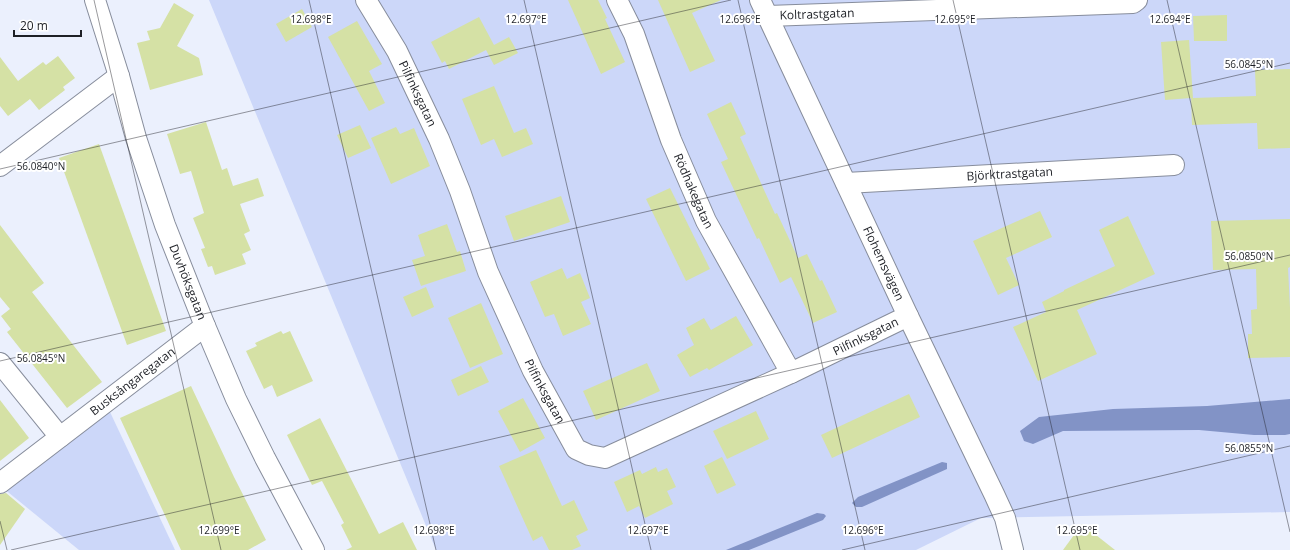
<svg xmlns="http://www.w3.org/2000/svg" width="1290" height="550" font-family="'Open Sans',sans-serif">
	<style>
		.green { fill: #ccd7f9 }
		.water { fill: #8293c6 }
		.building { fill: #d5e1a5 }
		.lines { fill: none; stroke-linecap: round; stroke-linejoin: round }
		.street-casing { stroke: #878d9c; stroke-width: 22 }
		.street { stroke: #fff; stroke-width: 20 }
		.ticks { fill: none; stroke: #1e2026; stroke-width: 1; stroke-opacity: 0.45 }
		.labels { text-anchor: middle; stroke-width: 4; stroke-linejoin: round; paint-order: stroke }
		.street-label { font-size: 12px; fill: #1e2026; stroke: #fff }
		.ticks-label { font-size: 10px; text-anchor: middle; fill: #1e2026; stroke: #fff; stroke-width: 4; stroke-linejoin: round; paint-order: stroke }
	</style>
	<rect width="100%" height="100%" fill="#ebf0fd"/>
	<g class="green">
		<polygon points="209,0 1290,0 1290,512 981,518 916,550 436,550"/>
		<polygon points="110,412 175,550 79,550 3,488"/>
	</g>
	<g class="water">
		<polygon points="1290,399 1290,434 1285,435 1254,435 1199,430 1063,431 1033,444 1024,441 1020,431 1039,417 1113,409 1207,406"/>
		<polygon points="942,462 947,463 947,469 862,507 856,507 852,503 858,497"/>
		<polygon points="817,513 824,514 826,516 823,520 749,550 726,550"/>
	</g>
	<g class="building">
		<polygon points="568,0 598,0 607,18 605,19 625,62 601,74"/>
		<polygon points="658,0 721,0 692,13 715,61 690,72"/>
		<polygon points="174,3 194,15 177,46 199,58 203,75 150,90 137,43 150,40 147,31 160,28"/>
		<polygon points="302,9 312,27 286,42 276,24"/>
		<polygon points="1227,15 1227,41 1194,41 1193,16"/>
		<polygon points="479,17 494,45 509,37 518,53 494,65 486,50 449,69 445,61 442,63 431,42"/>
		<polygon points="357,21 382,64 369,71 385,103 369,111 328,37"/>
		<polygon points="1189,40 1193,98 1256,96 1255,70 1290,69 1290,148 1258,149 1257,123 1192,125 1191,98 1165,100 1161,42"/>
		<polygon points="58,56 75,78 63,87 65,90 39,110 30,99 8,116 0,106 0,57 18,81 43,62 46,65"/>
		<polygon points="494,86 514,133 526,128 533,144 502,157 494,139 481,145 462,99"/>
		<polygon points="731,102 746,134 740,137 775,214 777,213 798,258 807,254 820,281 822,280 837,312 813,323 791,277 780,283 759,238 757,239 721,162 728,159 707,114"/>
		<polygon points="206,122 222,170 227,168 233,186 258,178 264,196 240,204 250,231 244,234 251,250 242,254 246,264 215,275 212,266 208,267 201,249 205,248 193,218 204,213 191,171 180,174 167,134"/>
		<polygon points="360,125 371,148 348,158 337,135"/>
		<polygon points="396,127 400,134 414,128 430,166 391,184 371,138"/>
		<polygon points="99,144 166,331 127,345 59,158"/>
		<polygon points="670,188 710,269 686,281 646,199"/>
		<polygon points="561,196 570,222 514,241 505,216"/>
		<polygon points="1040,211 1052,237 1006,258 1019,285 998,295 973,241"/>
		<polygon points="1128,216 1155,274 1077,310 1097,354 1038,381 1013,327 1046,312 1042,302 1064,291 1064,290 1115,266 1099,230"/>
		<polygon points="1290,219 1290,267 1288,268 1290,308 1290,357 1248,358 1248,334 1252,334 1251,310 1257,309 1256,269 1213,270 1211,221"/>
		<polygon points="447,224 457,252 460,251 466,271 421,286 412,260 425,256 418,235"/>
		<polygon points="0,225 44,283 32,292 102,382 67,408 7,332 11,329 1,316 10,309 0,297"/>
		<polygon points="562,268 567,279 580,273 590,298 581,302 591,324 563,336 554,314 545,317 530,282"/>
		<polygon points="426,287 434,307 412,317 403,297"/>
		<polygon points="481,303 503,354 470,368 448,318"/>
		<polygon points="736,316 753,345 709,370 707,368 690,377 677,355 694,345 686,328 704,318 711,330"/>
		<polygon points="281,331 283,334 290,331 313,381 277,397 272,385 264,389 246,351 257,346 255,343"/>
		<polygon points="647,363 660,391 596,420 583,391"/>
		<polygon points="481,366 489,382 458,396 451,380"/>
		<polygon points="191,386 234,477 266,540 248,550 181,550 120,418"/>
		<polygon points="909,394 920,417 832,458 821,435"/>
		<polygon points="523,398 545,438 520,452 498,411"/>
		<polygon points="0,400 29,438 0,461"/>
		<polygon points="756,411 769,439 727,459 713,431"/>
		<polygon points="320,418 379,534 403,522 417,550 346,550 352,547 341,525 344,523 322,481 312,485 287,435"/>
		<polygon points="536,450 562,506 574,500 588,530 576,536 581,546 572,550 549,550 542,536 533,541 499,466"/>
		<polygon points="722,457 736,485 717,494 704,466"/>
		<polygon points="656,467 658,472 667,468 676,487 667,491 673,504 645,518 639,506 627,512 614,482 640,470 642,474"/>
		<polygon points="6,493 25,509 0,545 0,494"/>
		<polygon points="1082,524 1115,550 1063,550"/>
	</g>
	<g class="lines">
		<g class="street-casing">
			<g id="street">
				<path id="s1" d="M95 0 119 76 136 138 165 225 205 326 236 399 265 458 314 550"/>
				<path id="s2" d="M366 0 397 51 439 139 460 191 488 272 533 371 576 449 589 455 605 458 791 373 908 316"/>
				<path id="s3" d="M617 0 634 34 671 140 706 221 791 373"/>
				<path id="s4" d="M760 0 908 316 994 494 1005 518 1013 550"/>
				<path id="s5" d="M768 16 1133 3 1137 0"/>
				<polyline points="0,166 119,76"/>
				<path id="s6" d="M846 183 1174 165"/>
				<polyline points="0,363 60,437"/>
				<path id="s7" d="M0 483 205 326"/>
			</g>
		</g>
		<use href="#street" class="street"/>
	</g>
	<path class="ticks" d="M94 0 221 550M309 0 436 550M524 0 651 550M738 0 865 550M953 0 1080 550M1167 0 1290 532M0 169 731 0M0 361 1290 63M0 521 7 550M11 550 1290 255M842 550 1290 446"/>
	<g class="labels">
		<g class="street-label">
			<text dy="4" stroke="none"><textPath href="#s5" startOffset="49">Koltrastgatan</textPath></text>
			<text dy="4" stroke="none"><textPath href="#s2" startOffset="107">Pilfinksgatan</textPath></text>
			<text dy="4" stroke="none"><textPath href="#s6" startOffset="164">Björktrastgatan</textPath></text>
			<text dy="4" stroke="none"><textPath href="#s3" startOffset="206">Rödhakegatan</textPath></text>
			<text dy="4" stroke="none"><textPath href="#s4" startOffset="291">Flohemsvägen</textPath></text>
			<text dy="4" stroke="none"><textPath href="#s1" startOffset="297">Duvhöksgatan</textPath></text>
			<text dy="4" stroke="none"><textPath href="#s2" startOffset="815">Pilfinksgatan</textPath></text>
			<text dy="4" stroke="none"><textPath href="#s7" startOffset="167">Busksångaregatan</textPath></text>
			<text dy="4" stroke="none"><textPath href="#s2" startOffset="431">Pilfinksgatan</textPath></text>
		</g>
	</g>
	<g class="ticks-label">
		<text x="311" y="23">12.698°E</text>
		<text x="526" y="23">12.697°E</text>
		<text x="740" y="23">12.696°E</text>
		<text x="955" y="23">12.695°E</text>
		<text x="1170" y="23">12.694°E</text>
		<text x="1249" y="68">56.0845°N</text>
		<text x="41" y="170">56.0840°N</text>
		<text x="1249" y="260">56.0850°N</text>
		<text x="41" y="362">56.0845°N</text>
		<text x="1249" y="452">56.0855°N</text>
		<text x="219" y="534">12.699°E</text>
		<text x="434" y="534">12.698°E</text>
		<text x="648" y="534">12.697°E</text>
		<text x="863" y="534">12.696°E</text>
		<text x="1077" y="534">12.695°E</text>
	</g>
	<path d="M14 30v6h67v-6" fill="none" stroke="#1e2026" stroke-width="2"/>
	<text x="20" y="30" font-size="12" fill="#1e2026" stroke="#ffffff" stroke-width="3" paint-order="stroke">20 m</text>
</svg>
